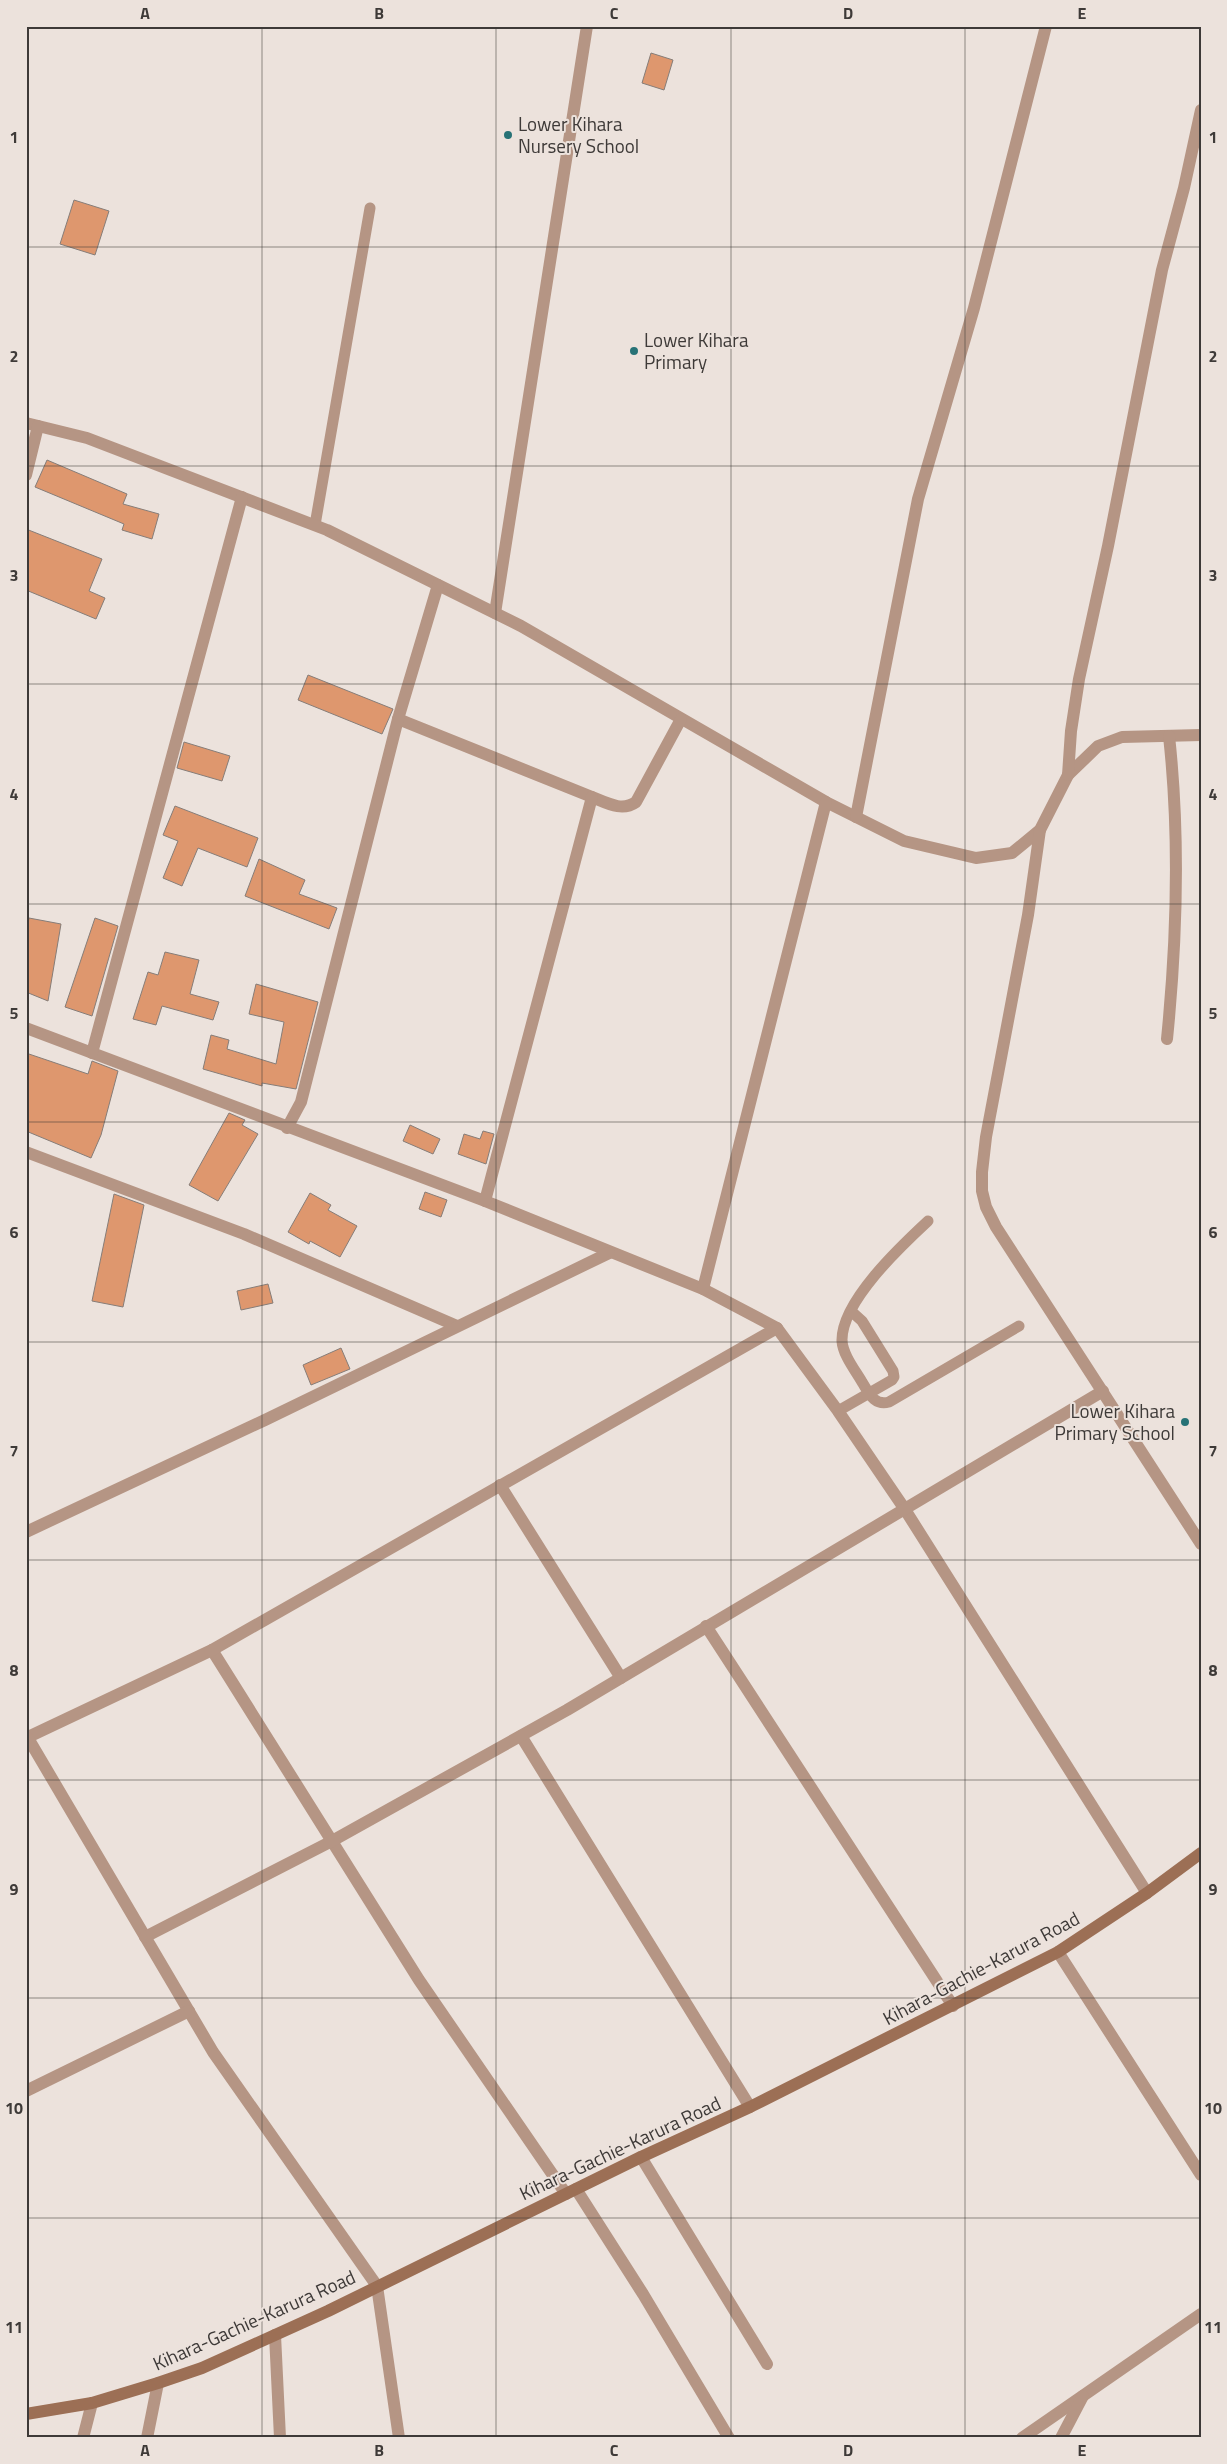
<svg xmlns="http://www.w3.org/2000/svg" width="1227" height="2464" font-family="'Titillium Web',sans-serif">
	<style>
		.building { fill: #de976e; stroke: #867d78 }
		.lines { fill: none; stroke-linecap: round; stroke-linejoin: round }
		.lane { stroke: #b59584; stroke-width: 11 }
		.street { stroke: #b59584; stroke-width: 12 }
		.secondary { stroke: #9c6f55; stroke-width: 12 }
		.grid { fill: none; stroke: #3e3a38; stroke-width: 1; stroke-opacity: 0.55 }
		.poi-dot { fill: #277276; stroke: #ece2dc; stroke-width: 2 }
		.labels { text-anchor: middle; stroke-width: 4; stroke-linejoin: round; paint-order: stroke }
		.poi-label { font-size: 19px; fill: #3e3a38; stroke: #ece2dc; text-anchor: start }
		.street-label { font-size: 19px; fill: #3e3a38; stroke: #ece2dc }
		.neatline { fill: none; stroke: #3e3a38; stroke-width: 2 }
		.grid-label { font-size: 16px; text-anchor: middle; font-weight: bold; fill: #3e3a38 }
	</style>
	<rect width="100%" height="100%" fill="#ece2dc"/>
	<g class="building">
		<polygon points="651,53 673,60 664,90 642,83"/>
		<polygon points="74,200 109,211 95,255 60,244"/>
		<polygon points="47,460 127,494 123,504 159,514 152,539 122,530 124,524 35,487"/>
		<polygon points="26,529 102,559 89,591 105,598 96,619 26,590"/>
		<polygon points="308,675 393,709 382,734 298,700"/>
		<polygon points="184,742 230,756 222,781 177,768"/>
		<polygon points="175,806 258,838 247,867 198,848 182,886 163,878 178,841 163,835"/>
		<polygon points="259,859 305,880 299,894 337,908 329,929 245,896"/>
		<polygon points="29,918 61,924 48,1001 26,992 26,934"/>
		<polygon points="95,918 118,926 92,1016 65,1007"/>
		<polygon points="165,952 199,960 190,994 219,1002 213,1020 162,1006 156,1025 133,1019 148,972 158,975"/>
		<polygon points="256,984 318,1002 296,1089 262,1083 262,1086 203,1069 211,1035 229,1040 227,1049 276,1064 284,1022 249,1014"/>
		<polygon points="26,1053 88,1074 92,1061 118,1071 101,1135 91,1158 26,1131"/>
		<polygon points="229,1113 245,1120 242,1125 258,1134 218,1201 189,1185"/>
		<polygon points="410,1125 440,1139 433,1154 403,1141"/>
		<polygon points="483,1131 494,1134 486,1164 458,1154 464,1134 480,1139"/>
		<polygon points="425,1192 447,1200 441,1217 419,1209"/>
		<polygon points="310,1193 331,1205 328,1210 357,1226 340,1257 310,1241 309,1244 288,1232"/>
		<polygon points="114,1194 144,1205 123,1307 92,1301"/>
		<polygon points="268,1284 273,1303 241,1310 237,1291"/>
		<polygon points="341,1348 350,1369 311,1385 303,1365"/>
	</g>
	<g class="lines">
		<g class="lane">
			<polyline points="315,525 370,208"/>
			<path d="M928 1221C901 1246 841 1302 842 1341 843 1355 855 1370 862 1382 869 1393 874 1406 889 1402L1019 1326"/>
			<polyline points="838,1411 892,1380 894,1377 893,1371 862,1321 851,1311"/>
		</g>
		<g class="street">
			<polyline points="26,423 87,438 327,530 521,626 826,802 904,841 976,858 1012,853 1040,830 1068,775 1098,746 1122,737 1201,735"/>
			<polyline points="26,475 38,426"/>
			<polyline points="495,613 587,26"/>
			<path d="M398 719 592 797C607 803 622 812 636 802L681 719"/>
			<polyline points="1068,775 1071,731 1079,679 1108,546 1162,270 1184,188 1201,110"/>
			<polyline points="856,817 918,499 974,308 1046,26"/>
			<polyline points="1040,830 1028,915 986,1137 982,1172 982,1191 986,1207 996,1227 1201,1544"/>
			<polyline points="26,1028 485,1201 703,1289 777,1328 838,1411 904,1508 1147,1893"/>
			<path d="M1167 1039C1177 939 1180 836 1169 736"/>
			<polyline points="92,1053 242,497"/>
			<polyline points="287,1128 301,1102 398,719 438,585"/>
			<polyline points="26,1152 244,1234 457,1326"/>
			<polyline points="485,1201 592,797"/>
			<polyline points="703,1289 826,802"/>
			<polyline points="500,1485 621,1678"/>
			<polyline points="26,1532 265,1420 609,1253"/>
			<polyline points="706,1626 953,2006"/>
			<polyline points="212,1650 419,1980 566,2194"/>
			<polyline points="521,1736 750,2107"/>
			<polyline points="26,1738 212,1650 777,1328"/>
			<polyline points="28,1738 213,2052 377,2286 399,2438"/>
			<polyline points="145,1937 332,1841 567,1710 1103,1391"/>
			<polyline points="1058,1952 1201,2175"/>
			<polyline points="26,2091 189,2011"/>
			<polyline points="641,2157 767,2364"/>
			<polyline points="576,2189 643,2294 729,2438"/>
			<polyline points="275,2335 280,2438"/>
			<polyline points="83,2438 92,2403"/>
			<polyline points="147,2438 158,2383"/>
			<polyline points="1022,2438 1201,2314"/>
			<polyline points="1061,2438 1083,2396"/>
		</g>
		<polyline class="secondary" points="26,2414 92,2403 158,2383 202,2368 328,2311 641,2157 750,2107 1058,1952 1147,1893 1201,1853"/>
	</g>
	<path class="grid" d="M262 26V2438M496 26V2438M731 26V2438M965 26V2438M26 247H1201M26 466H1201M26 684H1201M26 904H1201M26 1122H1201M26 1342H1201M26 1560H1201M26 1780H1201M26 1998H1201M26 2218H1201"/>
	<g class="poi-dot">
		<circle cx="508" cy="135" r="5"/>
		<circle cx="634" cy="351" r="5"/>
		<circle cx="1185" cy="1422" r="5"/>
	</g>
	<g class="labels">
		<g class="poi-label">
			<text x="518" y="131">Lower Kihara<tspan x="518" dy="22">Nursery School</tspan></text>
			<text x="644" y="347">Lower Kihara<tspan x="644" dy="22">Primary</tspan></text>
			<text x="1175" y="1418" text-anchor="end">Lower Kihara<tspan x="1175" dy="22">Primary School</tspan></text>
		</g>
		<g class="street-label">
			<text transform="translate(981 1968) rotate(-28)" y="7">Kihara-Gachie-Karura Road</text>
			<text transform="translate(620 2148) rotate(-25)" y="7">Kihara-Gachie-Karura Road</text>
			<text transform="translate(254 2320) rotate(-24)" y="7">Kihara-Gachie-Karura Road</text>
		</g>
	</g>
	<rect width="1227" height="2464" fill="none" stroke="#ece2dc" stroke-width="55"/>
	<rect x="28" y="28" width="1172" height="2408" class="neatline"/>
	<g class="grid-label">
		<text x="145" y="19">A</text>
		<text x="379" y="19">B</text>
		<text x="614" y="19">C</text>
		<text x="848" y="19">D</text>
		<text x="1082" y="19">E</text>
		<text x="14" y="143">1</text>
		<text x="1213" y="143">1</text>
		<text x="14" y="362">2</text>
		<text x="1213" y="362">2</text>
		<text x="14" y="581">3</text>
		<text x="1213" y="581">3</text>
		<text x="14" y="800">4</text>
		<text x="1213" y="800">4</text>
		<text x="14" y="1019">5</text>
		<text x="1213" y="1019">5</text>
		<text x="14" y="1238">6</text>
		<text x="1213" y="1238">6</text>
		<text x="14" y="1457">7</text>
		<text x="1213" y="1457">7</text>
		<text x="14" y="1676">8</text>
		<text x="1213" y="1676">8</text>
		<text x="14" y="1895">9</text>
		<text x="1213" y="1895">9</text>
		<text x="14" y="2114">10</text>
		<text x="1213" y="2114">10</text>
		<text x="14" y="2333">11</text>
		<text x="1213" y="2333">11</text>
		<text x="145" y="2456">A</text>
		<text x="379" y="2456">B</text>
		<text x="614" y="2456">C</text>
		<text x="848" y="2456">D</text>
		<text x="1082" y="2456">E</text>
	</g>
</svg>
